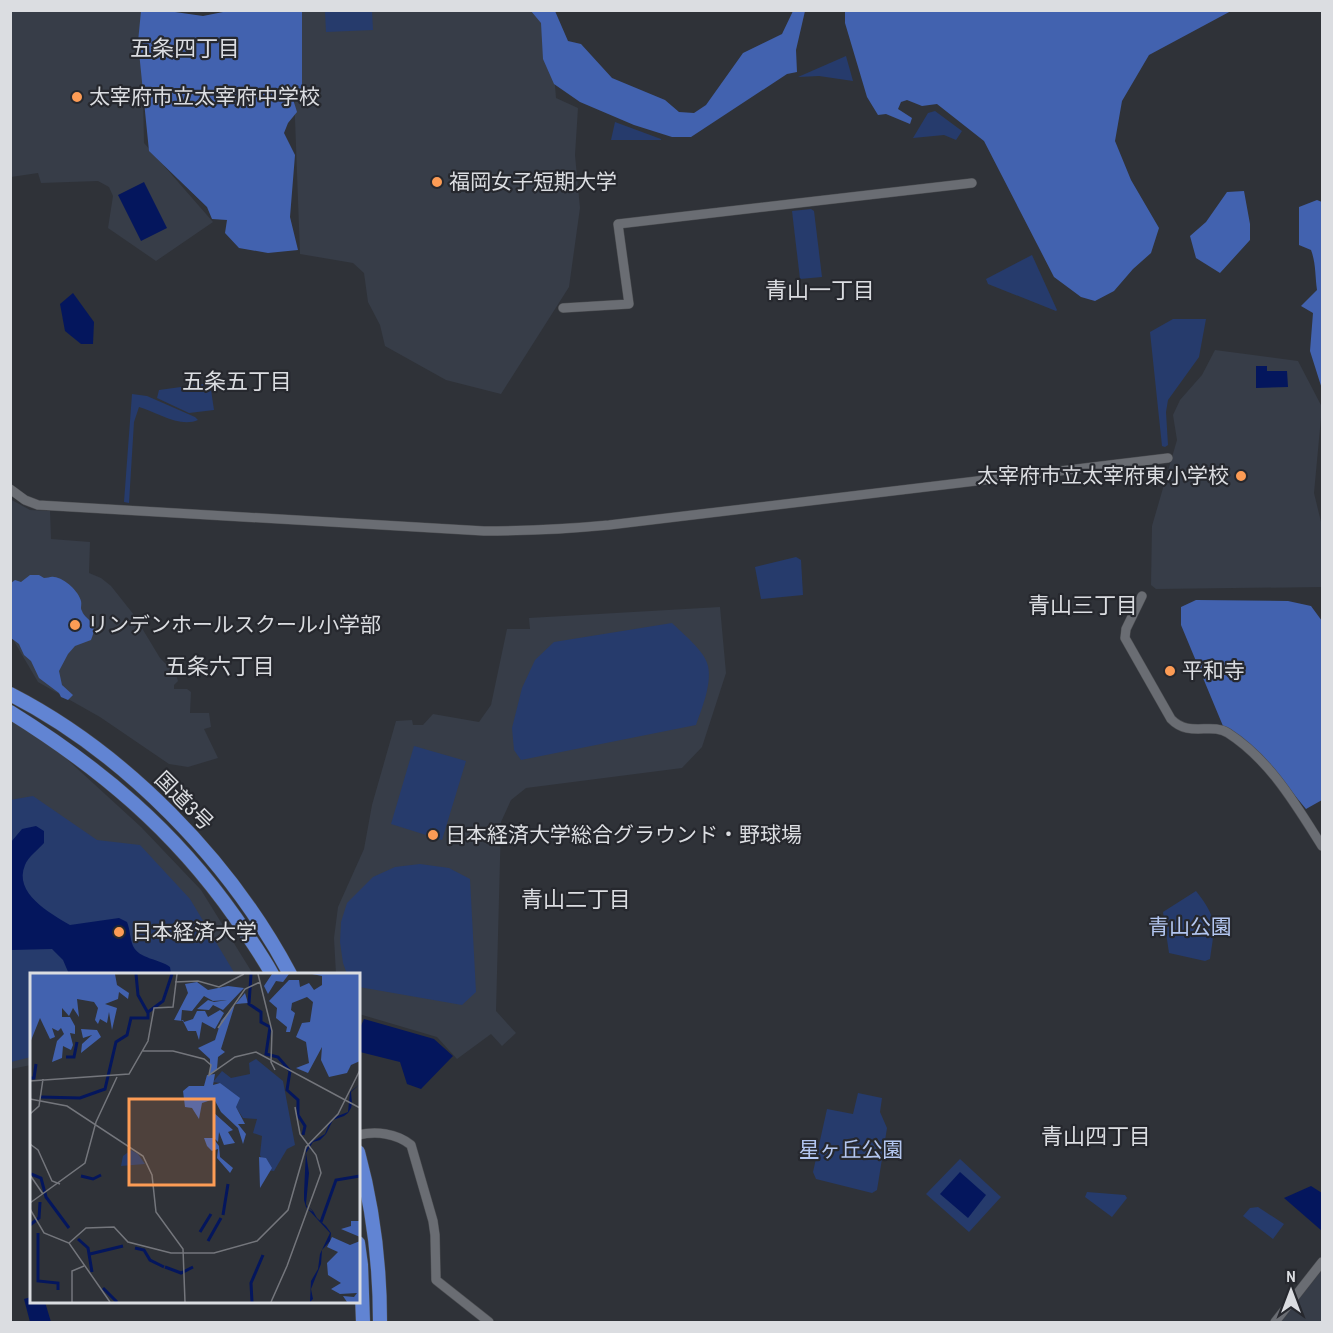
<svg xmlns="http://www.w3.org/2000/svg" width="1333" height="1333" font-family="'Archivo Narrow','Noto Sans JP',sans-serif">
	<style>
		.built { fill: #373d48 }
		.green { fill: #263b6c }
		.forest { fill: #4262af }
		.water { fill: #04165d }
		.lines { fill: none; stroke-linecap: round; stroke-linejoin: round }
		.minor-casing { stroke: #4b4d51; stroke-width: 10 }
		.highway-casing { stroke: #4b4d51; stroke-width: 15 }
		.minor { stroke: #6a6d73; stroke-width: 9 }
		.highway { stroke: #6184d3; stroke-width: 14 }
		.poi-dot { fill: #fd9c55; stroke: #26282e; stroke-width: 2 }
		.labels { text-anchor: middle; stroke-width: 4.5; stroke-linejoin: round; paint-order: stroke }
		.poi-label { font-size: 21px; fill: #dbdde1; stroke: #26282e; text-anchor: start }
		.street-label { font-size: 21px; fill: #dbdde1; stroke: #26282e }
		.park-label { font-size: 21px; fill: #b3c6f0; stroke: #26282e }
		.neighbourhood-label { font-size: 22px; fill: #dbdde1; stroke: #26282e }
		.inset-river { fill: none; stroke: #04165d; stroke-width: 3 }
		.inset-road { fill: none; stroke: #74767c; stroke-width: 1.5 }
		.view { fill: #fd9c55; fill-opacity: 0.15; stroke: #fd9c55; stroke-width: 3 }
		.inset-edge { fill: none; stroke: #dbdde1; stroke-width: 3 }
	</style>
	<rect width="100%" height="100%" fill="#2f3238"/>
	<g class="built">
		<polygon points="10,11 147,11 142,50 144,143 213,222 156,261 108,228 113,196 109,187 98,181 41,183 38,173 11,177"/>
		<polygon points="291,11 549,11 556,98 578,108 575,155 580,208 569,287 501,394 446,380 385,346 380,325 368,302 364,273 353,263 300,254"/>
		<polygon points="1215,350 1298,361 1322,407 1314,493 1322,526 1322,587 1156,589 1151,585 1152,526 1177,440 1173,415 1180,400 1202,375"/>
		<polygon points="10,499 30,510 50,511 51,539 90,542 89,573 101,578 111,586 134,615 160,658 170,668 174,669 178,681 174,685 174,689 187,689 191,692 190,713 209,713 211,727 204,729 218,758 188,767 169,764 100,717 38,682 11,636"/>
		<polygon points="720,607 726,673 702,747 682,768 526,788 511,800 501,822 496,1011 516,1033 502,1046 491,1034 457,1059 437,1037 359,1014 358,974 336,974 334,938 338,907 364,849 372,805 396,721 412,720 413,725 423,725 433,714 479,722 491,705 507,629 530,629 529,618"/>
		<polygon points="10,721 35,730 141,827 201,890 253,974 32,974 31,1065 11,1069"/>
		<polygon points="1322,1270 1322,1322 1281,1322"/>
	</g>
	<g class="green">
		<polygon points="325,11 372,11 373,30 326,32"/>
		<polygon points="846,56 853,81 819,76 798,77"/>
		<polygon points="935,111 962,131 956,140 944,135 913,138 928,113"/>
		<polygon points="615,122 661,139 661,140 611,140"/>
		<polygon points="811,209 814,211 822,277 800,279 792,211"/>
		<polygon points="1032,255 1057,310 1056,311 988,284 986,279"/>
		<polygon points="1173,319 1206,319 1199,357 1168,400 1166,412 1168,445 1165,447 1162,446 1150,332"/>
		<polygon points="210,383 214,410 189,413 157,398 159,390"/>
		<path d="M132 394 147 396 195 417 198 420C180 428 156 412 139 407L134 422 129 503 124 502Z"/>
		<polygon points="796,557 801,560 803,595 761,599 755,567"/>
		<path d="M672 623C682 633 705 651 708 666 712 684 702 708 696 725L521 760 514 750 512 728 522 688 535 660 554 642Z"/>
		<polygon points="414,746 466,761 442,840 391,824"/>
		<polygon points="33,796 97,840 140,845 190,899 235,974 32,974 31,1057 11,1062 10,800"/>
		<polygon points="420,864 449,868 470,879 476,992 462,1005 359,987 358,974 347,974 343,963 340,942 341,922 347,903 373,877 395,867"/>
		<path d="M1196 891C1218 919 1215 925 1210 959L1205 961 1169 953 1163 912Z"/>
		<polygon points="858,1093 882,1098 880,1112 887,1128 877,1190 872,1193 816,1179 813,1172 827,1109 853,1114"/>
		<polygon points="960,1159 1001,1197 969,1232 926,1194"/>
		<polygon points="1087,1192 1125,1195 1127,1198 1112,1217 1085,1197"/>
		<polygon points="1258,1207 1284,1224 1273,1239 1243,1216 1250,1208"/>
	</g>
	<g class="forest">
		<polygon points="845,10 1231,11 1149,55 1122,101 1115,141 1131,180 1159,228 1151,253 1133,269 1114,291 1095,301 1081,297 1054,277 984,141 937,104 922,106 907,100 901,102 898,109 912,118 910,124 886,114 878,115 867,97 845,23"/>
		<polygon points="141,11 168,11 203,16 228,11 302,11 302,88 293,99 297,112 288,123 284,133 295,155 290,217 298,250 268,253 239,248 225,233 227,220 212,219 207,207 149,151 138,42"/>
		<polygon points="531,11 555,11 568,41 581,44 612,78 665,100 679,112 694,113 706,105 743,53 782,34 793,11 805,11 796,50 797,72 787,74 691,137 672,137 634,125 580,102 554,84 543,59 541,23"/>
		<polygon points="1244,191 1250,224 1250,240 1220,273 1196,258 1190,236 1206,222 1227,192"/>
		<path d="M1317 200 1322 202V389L1310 351 1313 313 1301 306 1317 290C1315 276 1316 263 1311 250L1299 245V207Z"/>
		<path d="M30 575H39L44 578C48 578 51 576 54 577 65 578 79 592 81 601 82 605 80 608 82 611 86 622 100 620 91 640L75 646 68 654 59 671 62 685 73 695 68 700 61 697 59 693 39 678 31 661 24 655 19 644 11 638V583L15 580 21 582Z"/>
		<polygon points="1196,600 1288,601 1311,606 1322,621 1322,800 1306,809 1268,763 1246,743 1223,726 1181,625 1181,607"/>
	</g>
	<g class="water">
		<polygon points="144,182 167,228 141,241 118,195"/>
		<polygon points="73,293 94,322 93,344 81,344 65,331 60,304"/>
		<polygon points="1256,366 1267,366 1267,371 1287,371 1288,387 1256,388"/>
		<path d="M36 826 44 831V843C39 849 28 857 25 865 13 893 50 913 70 925L119 918 127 922C130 929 130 939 133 946 139 959 160 959 170 967L171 974H69L63 960 52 949 11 950V842L22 829Z"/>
		<polygon points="364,1019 434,1039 453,1056 421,1089 407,1084 400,1062 360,1052 359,1030"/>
		<polygon points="960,1172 986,1195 968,1218 940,1194"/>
		<polygon points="1311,1186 1322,1193 1322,1231 1284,1198"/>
		<polygon points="31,1297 32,1302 45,1302 51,1322 30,1322 24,1299"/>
	</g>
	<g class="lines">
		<g class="minor-casing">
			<g id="minor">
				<polyline points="563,308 629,304 618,224 972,183"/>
				<path d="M10 489 25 500 38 505 484 531C526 531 567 529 609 525L1168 458"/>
				<path d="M1142 596 1126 629 1125 638 1171 719C1189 738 1211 722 1228 733 1270 760 1296 805 1322 846"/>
				<path d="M358 1135C376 1131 396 1133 411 1145L433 1221 435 1235 436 1280 489 1322"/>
				<polyline points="1275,1322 1322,1262"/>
			</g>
		</g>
		<g class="highway-casing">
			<g id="highway">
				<path d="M10 694C125 753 230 861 290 974"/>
				<path d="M10 712C100 768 174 830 235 917 248 936 261 954 272 974"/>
				<path d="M358 1152C373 1207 380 1265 380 1322"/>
				<polyline points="358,1243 361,1265 363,1322"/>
			</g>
		</g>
		<use href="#minor" class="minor"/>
		<use href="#highway" class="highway"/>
	</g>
	<g class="poi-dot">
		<circle cx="77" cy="97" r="6"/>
		<circle cx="437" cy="182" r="6"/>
		<circle cx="1241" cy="476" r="6"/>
		<circle cx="75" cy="625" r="6"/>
		<circle cx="1170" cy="671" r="6"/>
		<circle cx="433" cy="835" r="6"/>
		<circle cx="119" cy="932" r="6"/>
	</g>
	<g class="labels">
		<g class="poi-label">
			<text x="89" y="104">太宰府市立太宰府中学校</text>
			<text x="449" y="189">福岡女子短期大学</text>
			<text x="1229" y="483" text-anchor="end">太宰府市立太宰府東小学校</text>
			<text x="87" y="632">リンデンホールスクール小学部</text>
			<text x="1182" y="678">平和寺</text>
			<text x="445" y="842">日本経済大学総合グラウンド・野球場</text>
			<text x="131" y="939">日本経済大学</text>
		</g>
		<g class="street-label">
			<text transform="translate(184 801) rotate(45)" y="7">国道3号</text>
		</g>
		<g class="park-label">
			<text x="1190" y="934">青山公園</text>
			<text x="851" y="1157">星ヶ丘公園</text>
		</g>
		<g class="neighbourhood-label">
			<text x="185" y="56">五条四丁目</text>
			<text x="820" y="298">青山一丁目</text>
			<text x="237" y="389">五条五丁目</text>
			<text x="1083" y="613">青山三丁目</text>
			<text x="220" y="674">五条六丁目</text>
			<text x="576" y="907">青山二丁目</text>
			<text x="1096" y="1144">青山四丁目</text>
		</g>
	</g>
	<g transform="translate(30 973)">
		<rect width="330" height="330" fill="#2f3238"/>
		<path d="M226 86 253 108 265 172 257 176 244 198 236 197 230 182 232 163 223 160 227 146 213 145 190 110 183 109 192 98 201 105 220 101 219 90ZM101 177 108 181 115 191 91 193 93 183Z" fill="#263b6c"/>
		<path d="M0 1H85L87 12 99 20 98 26 89 19 88 26 75 31 87 35 82 57 79 39 77 50 70 46 68 51 65 47 68 35 64 29 47 26 49 44 43 35 39 43 32 35V44H40L45 53V61L40 60 43 72 41 77 33 73 32 85 22 89 27 68 34 61 31 55 28 58 22 55 25 64 20 66 10 45 0 70ZM242 1H259L253 9 246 8 238 21 234 13ZM282 1H330V88L321 92 317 100 299 104 291 87 292 74 278 100 266 95 279 90 276 69 266 64 272 50 280 49 283 29 277 24 262 30 261 37 265 40 260 59H256L257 54 246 45 247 35 239 28 259 7H269L270 14 279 10 284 17 292 12V3ZM167 9 178 17 198 13 214 15 193 37 183 32 179 37 167 36 178 27 184 29 197 27 183 28 174 23 162 38 152 37 151 48 153 47 154 49 163 46 167 38H175L178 44 190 37 194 40 185 56 172 49 169 67 166 58H158L153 48 144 47 158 20 155 11ZM215 20 218 30 205 31 191 76 195 79 188 84 187 96 180 102V86L168 75 185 67 191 48ZM51 56 67 57 71 64 51 80 52 71 62 62 53 65ZM185 101 183 112 190 110 210 125 206 134 215 151H208L216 161 213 171 208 155 191 139 184 126 172 130 169 146 162 135 155 134 153 118 159 113H174L177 102ZM183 139 203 157 198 159 205 170 194 172 189 159 188 169 184 165ZM183 165 189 173 190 184 203 195 200 200 187 185 188 176 182 178 177 173 174 165ZM229 184 236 185 242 195 230 215ZM321 248H330V264L311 256 321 253ZM302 264 320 272 330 268V329H317L313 323 324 324 327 320 310 321 301 316 311 310 298 302 297 290 308 279 297 274Z" fill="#4262af"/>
		<path d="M330 111 321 119 322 131 321 135 318 140 314 143 303 147 296 161 290 167 283 169 276 180 279 200 276 231 278 236 283 239 279 234 283 238 287 245 296 253 301 260 300 268 292 277 291 291 281 316 283 326 280 329 281 308 288 296 290 281 300 260 276 234 274 227V220L276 177 280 170 295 161 299 151 305 144 318 139 320 119Z" fill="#04165d"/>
		<path class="inset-river" d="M106 1 108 22 118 40M221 1 219 31 231 39V49L240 54 236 81 248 84 260 98 257 117 268 127V142L275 153 273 162M36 84H44L47 69M0 105H4L6 91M10 124 50 125 75 116 86 69 97 62 101 45H118V39L133 28 142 1M1 201 11 205 16 224 39 255M51 203 63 206 71 202M193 242 198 211M291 249 306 207 330 203M0 252 9 245 10 229M170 259 181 241M8 260V308L28 310V317M48 266 58 275 62 299M178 268 191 245M105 275 114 277 120 287 134 294M60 281 93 273M135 294 151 300 163 294M73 315 87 329M222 329 221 310 233 282"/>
		<path class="inset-road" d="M228 1 242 58 241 89 245 97M145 9 168 8 189 14 214 1M188 55 215 16 230 9M113 78H143L174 86 181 92 179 102 205 84 226 79 330 135M0 108 99 101 118 68 124 35 143 34 147 1M0 126 37 133 113 183 122 202 126 239 153 276 155 329M0 141 9 133 13 106M0 171 8 177 22 208 30 211M0 202 13 221M0 230 55 190 66 149 87 104M0 236 14 260 39 270 80 329M39 270 56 255 84 254 98 269 141 280H184L227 268 258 237 276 174 308 141 330 97M257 293 291 200 286 182 270 161 265 134M42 329V298L54 293M241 329 257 293"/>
		<path class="view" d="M99 126H184V212H99Z"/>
		<rect width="330" height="330" class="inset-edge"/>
	</g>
	<rect width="1333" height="1333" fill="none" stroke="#dbdde1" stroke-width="24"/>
	<g transform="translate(1291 1291)" stroke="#26282e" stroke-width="4.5" paint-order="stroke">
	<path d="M0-4.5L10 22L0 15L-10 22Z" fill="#dbdde1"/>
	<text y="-9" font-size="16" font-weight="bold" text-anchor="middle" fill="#dbdde1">N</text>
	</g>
</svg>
